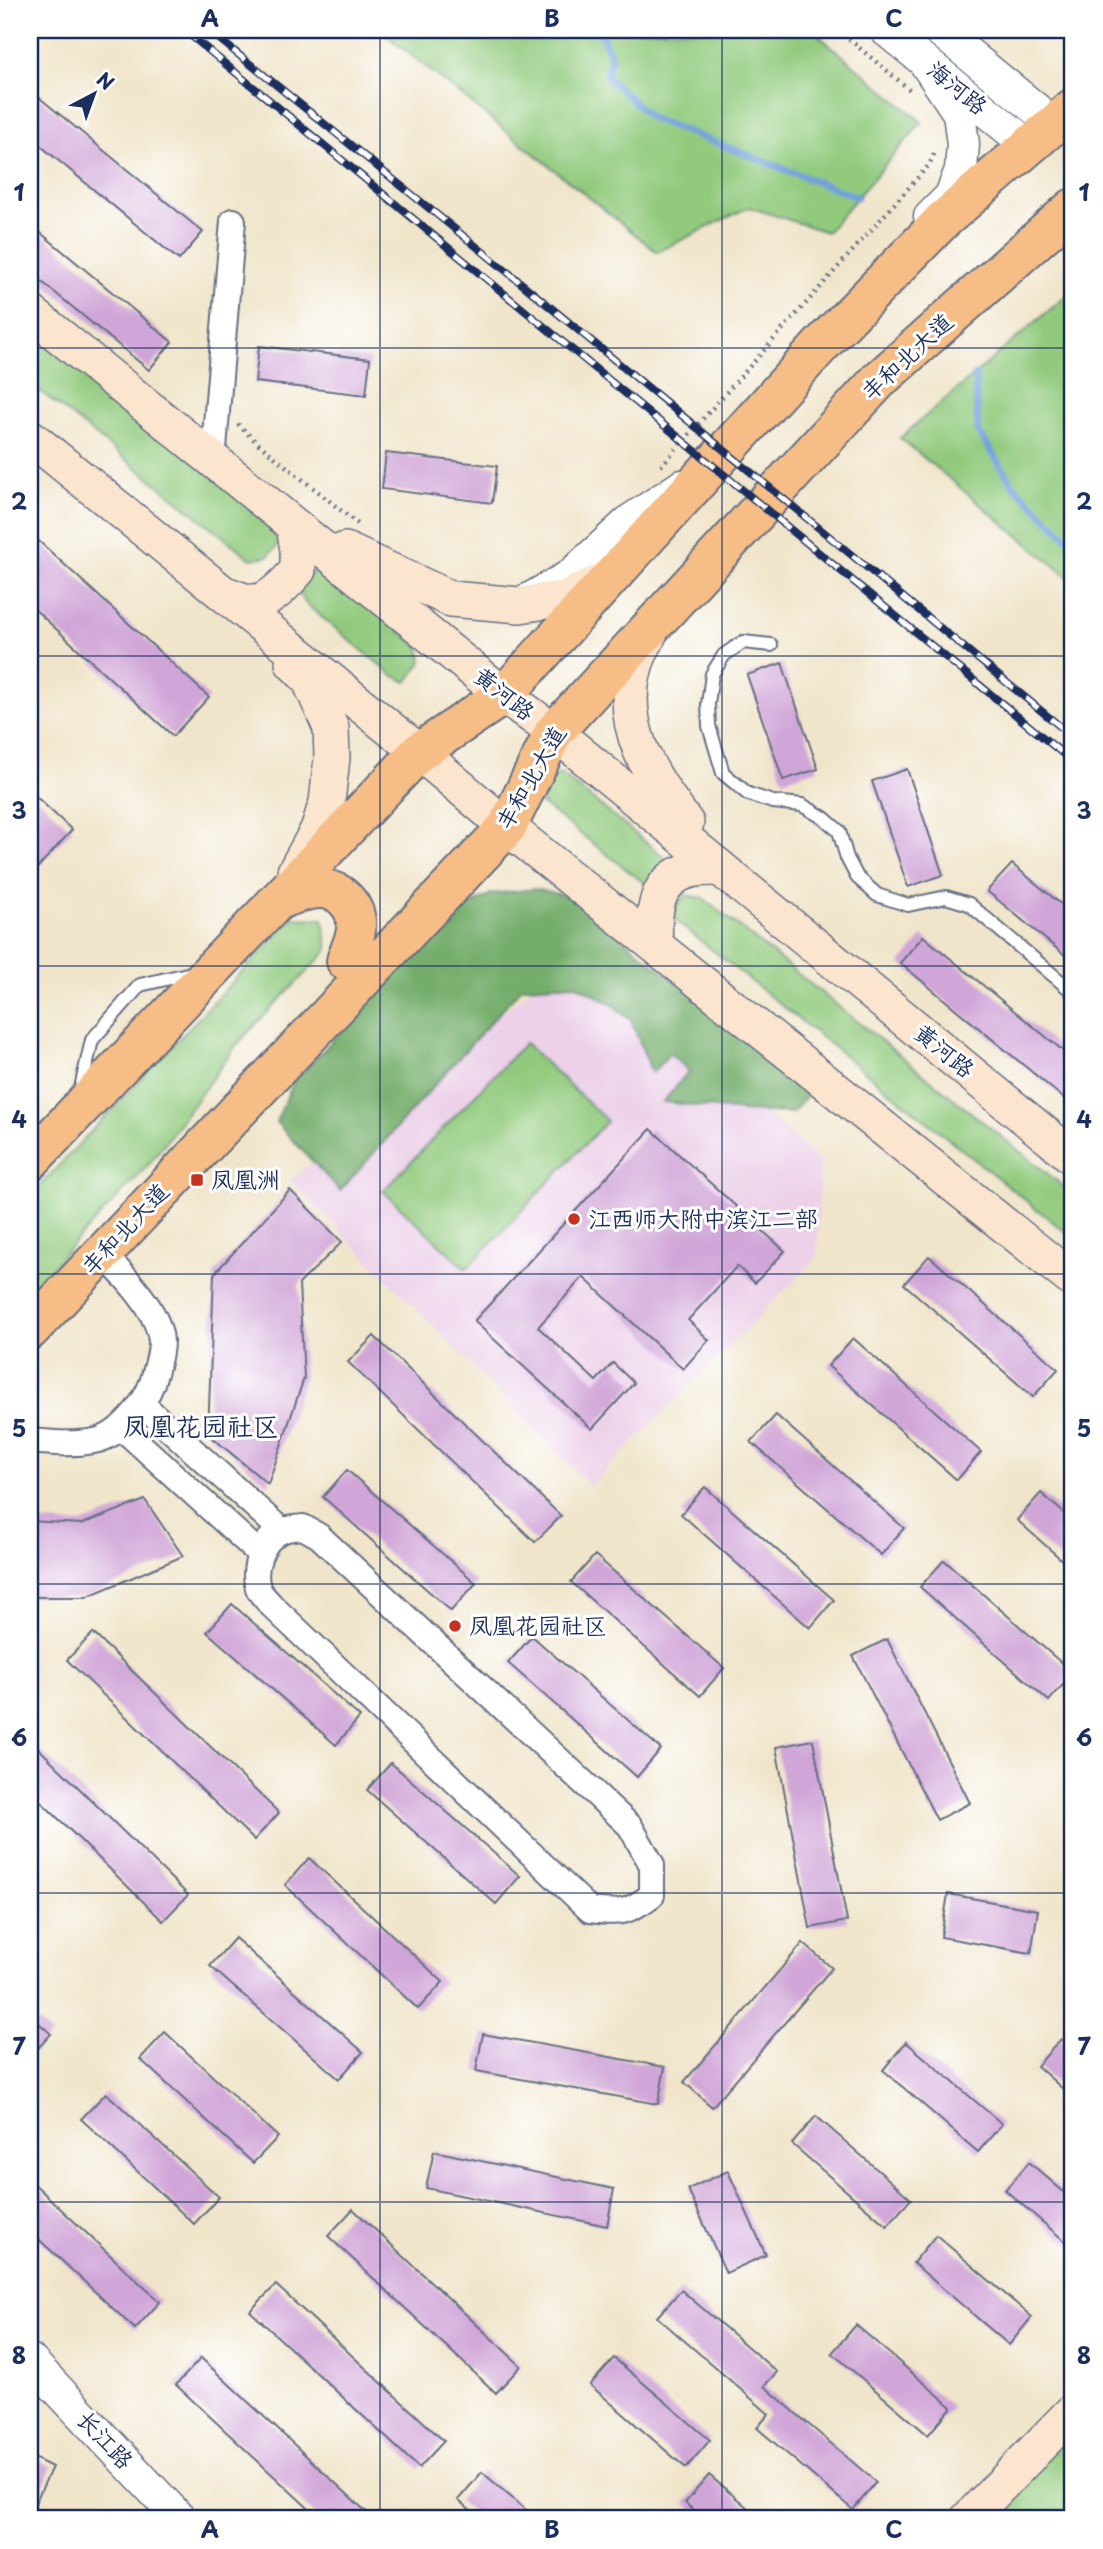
<svg xmlns="http://www.w3.org/2000/svg" width="1103" height="2549" font-family="'Playpen Sans','LXGW WenKai TC',sans-serif">
	<style>
		.built { fill: #ecd1e9 }
		.green { fill: #91ca7d; stroke: #567c6e; stroke-width: 2 }
		.forest { fill: #74ae6c; stroke: #486e65; stroke-width: 2 }
		.lines { fill: none; stroke-linecap: round; stroke-linejoin: round }
		.stream { stroke: #72a0db; stroke-width: 7 }
		.building { fill: #d0a6d8 }
		.service-casing { stroke: #666f84; stroke-width: 16 }
		.minor-casing { stroke: #666f84; stroke-width: 28 }
		.tertiary-casing { stroke: #666f84; stroke-width: 35 }
		.secondary-casing { stroke: #666f84; stroke-width: 38 }
		.trunk-casing { stroke: #666f84; stroke-width: 42 }
		.path { stroke: #666f84; stroke-width: 4.5; stroke-dasharray: 2 5; stroke-linecap: butt }
		.service { stroke: #fff; stroke-width: 12 }
		.minor { stroke: #fff; stroke-width: 24 }
		.tertiary { stroke: #fff; stroke-width: 32 }
		.secondary { stroke: #fbe5cf; stroke-width: 35 }
		.trunk { stroke: #f6be86; stroke-width: 38 }
		.rail-casing { stroke: #1b2f5e; stroke-width: 8 }
		.rail { stroke: #fff; stroke-width: 5; stroke-dasharray: 16; stroke-linecap: butt }
		.grid { fill: none; stroke: #1b2f5e; stroke-width: 2; stroke-opacity: 0.55 }
		.poi-dot { fill: #c8321e; stroke: #fff; stroke-width: 2.5 }
		.labels { text-anchor: middle; stroke-width: 6; stroke-linejoin: round; paint-order: stroke }
		.street-label { font-size: 23px; fill: #1b2f5e; stroke: #fff }
		.poi-label { font-size: 23px; fill: #1b2f5e; stroke: #fff; text-anchor: start }
		.quarter-label { font-size: 26px; fill: #1b2f5e; stroke: #fff }
		.neatline { fill: none; stroke: #1b2f5e; stroke-width: 2.5 }
		.grid-label { font-size: 23px; text-anchor: middle; font-weight: bold; fill: #1b2f5e }
	</style>
	<rect width="100%" height="100%" fill="#fff"/>
	<filter id="ink" filterUnits="userSpaceOnUse"><feTurbulence type="fractalNoise" baseFrequency=".0143" numOctaves="2"/><feDisplacementMap in="SourceGraphic" scale="14" xChannelSelector="R" yChannelSelector="G"/><feConvolveMatrix kernelMatrix="1 2 1 2 8 2 1 2 1" color-interpolation-filters="sRGB"/></filter>
	<filter id="wash" filterUnits="userSpaceOnUse"><feTurbulence type="fractalNoise" baseFrequency=".00686" numOctaves="4" result="noise"/><feDisplacementMap in="SourceGraphic" scale="28" xChannelSelector="R" yChannelSelector="G"/><feGaussianBlur stdDeviation="1.57" result="paint"/><feColorMatrix in="noise" values="0 0 0 0 0 0 0 0 0 0 0 0 0 0 0 0 0 1.4 0 .05"/><feComposite in="paint" operator="in"/></filter>
	<g filter="url(#wash)">
		<rect width="100%" height="100%" fill="#f0e5ca"/>
		<polygon class="built" points="581,950 820,1161 817,1258 590,1486 290,1180"/>
		<g class="green">
			<polygon points="380,30 812,30 922,122 827,232 749,207 657,252"/>
			<polygon points="1073,290 1073,581 900,438"/>
			<polygon points="30,330 279,528 280,543 268,556 251,559 30,383"/>
			<polygon points="315,569 328,570 420,648 422,662 407,682 392,675 306,604 297,591"/>
			<polygon points="561,774 673,864 648,886 542,804 536,796 550,778"/>
			<polygon points="686,895 703,898 1073,1194 1073,1238 677,922 674,909"/>
			<polygon points="293,918 323,919 328,950 238,1043 150,1163 30,1290 30,1196"/>
			<polygon points="525,1043 607,1121 466,1269 383,1191"/>
			<polygon points="1073,2426 1073,2510 1064,2519 984,2519"/>
		</g>
		<polygon class="forest" points="535,889 572,897 810,1092 792,1113 743,1111 663,1102 689,1071 670,1053 652,1073 631,1020 612,1004 575,984 522,987 340,1191 276,1122 294,1081 437,930 461,910 491,894"/>
		<g class="lines">
			<g class="stream">
				<polyline points="532,30 556,36 573,30"/>
				<polyline points="590,30 601,33 611,56 606,76 651,118 857,197"/>
				<polyline points="975,375 978,431 1014,486 1073,543"/>
			</g>
		</g>
		<g id="blocks">
			<g class="building">
				<polygon points="30,90 203,232 179,260 30,137"/>
				<polygon points="30,224 172,342 149,370 30,272"/>
				<polygon points="259,346 370,359 366,395 255,382"/>
				<polygon points="386,453 497,466 492,503 382,489"/>
				<polygon points="30,533 209,697 173,736 30,605"/>
				<polygon points="782,663 818,769 783,780 747,675"/>
				<polygon points="907,769 943,875 908,887 872,781"/>
				<polygon points="30,791 72,830 30,876"/>
				<polygon points="1012,864 1073,914 1073,962 987,891"/>
				<polygon points="923,936 1073,1059 1073,1106 900,963"/>
				<polygon points="651,1129 785,1251 755,1283 737,1266 688,1320 709,1340 683,1369 583,1277 538,1327 596,1381 613,1363 634,1383 592,1429 474,1321"/>
				<polygon points="290,1190 342,1242 299,1284 304,1378 268,1484 208,1434 214,1274"/>
				<polygon points="929,1256 1058,1369 1033,1397 904,1284"/>
				<polygon points="374,1336 561,1516 535,1542 348,1362"/>
				<polygon points="853,1338 981,1452 957,1480 828,1366"/>
				<polygon points="776,1415 904,1528 881,1555 751,1442"/>
				<polygon points="347,1470 476,1583 451,1611 323,1497"/>
				<polygon points="705,1487 834,1600 810,1628 681,1514"/>
				<polygon points="1041,1493 1073,1521 1073,1570 1017,1520"/>
				<polygon points="145,1500 183,1556 86,1597 30,1597 30,1521 82,1524"/>
				<polygon points="595,1555 724,1668 700,1696 571,1582"/>
				<polygon points="944,1560 1073,1673 1049,1701 920,1587"/>
				<polygon points="232,1604 360,1717 336,1745 207,1632"/>
				<polygon points="93,1633 279,1813 254,1840 67,1660"/>
				<polygon points="532,1636 661,1749 637,1777 508,1663"/>
				<polygon points="887,1639 970,1803 937,1820 853,1656"/>
				<polygon points="30,1740 188,1895 163,1921 30,1791"/>
				<polygon points="813,1740 847,1921 810,1928 776,1747"/>
				<polygon points="391,1763 520,1876 496,1904 367,1790"/>
				<polygon points="309,1858 443,1982 418,2009 285,1885"/>
				<polygon points="948,1894 1038,1910 1031,1953 941,1937"/>
				<polygon points="235,1938 363,2052 339,2079 210,1966"/>
				<polygon points="803,1943 832,1968 712,2107 684,2082"/>
				<polygon points="30,2015 51,2034 30,2057"/>
				<polygon points="165,2032 278,2137 253,2163 140,2059"/>
				<polygon points="483,2034 665,2067 658,2104 476,2071"/>
				<polygon points="1061,2039 1073,2049 1073,2098 1037,2066"/>
				<polygon points="906,2042 1002,2124 978,2152 883,2070"/>
				<polygon points="106,2093 219,2197 194,2224 81,2119"/>
				<polygon points="816,2116 911,2199 887,2226 792,2144"/>
				<polygon points="434,2151 614,2189 607,2226 426,2188"/>
				<polygon points="1029,2162 1073,2200 1073,2248 1005,2190"/>
				<polygon points="728,2171 766,2255 726,2273 688,2189"/>
				<polygon points="30,2180 160,2302 135,2329 30,2231"/>
				<polygon points="353,2209 521,2366 496,2393 328,2236"/>
				<polygon points="936,2235 1032,2317 1009,2345 913,2263"/>
				<polygon points="276,2285 444,2441 419,2468 250,2311"/>
				<polygon points="681,2290 777,2372 764,2386 876,2482 853,2510 757,2428 769,2414 657,2317"/>
				<polygon points="856,2325 952,2407 928,2435 832,2353"/>
				<polygon points="201,2358 374,2519 320,2519 176,2385"/>
				<polygon points="614,2358 710,2440 686,2468 590,2385"/>
				<polygon points="30,2456 52,2467 30,2514"/>
				<polygon points="482,2472 536,2519 480,2519 458,2500"/>
				<polygon points="709,2475 761,2519 704,2519 685,2503"/>
			</g>
		</g>
	</g>
	<g filter="url(#ink)">
		<use href="#blocks" fill-opacity="0" stroke="#666f84" stroke-width="2"/>
		<g class="lines">
			<g class="service-casing">
				<g id="service">
					<polyline points="771,645 743,642 724,655 712,674 708,704 709,726 723,773 748,794 773,802 802,805 824,818 839,831 847,858 857,877 877,895 908,905 946,897 969,904 1073,992"/>
					<polyline points="80,1092 92,1040 140,985 196,972"/>
				</g>
			</g>
			<g class="minor-casing">
				<g id="minor">
					<polyline points="213,460 233,221"/>
					<polyline points="142,1404 282,1531"/>
					<polyline points="122,1428 260,1554"/>
					<path d="M30 1441C51 1443 73 1445 94 1441 112 1438 125 1424 136 1411 145 1400 152 1386 155 1373 158 1363 161 1351 161 1341 159 1310 123 1274 102 1254"/>
					<path d="M303 1527 319 1536 630 1826 652 1865V1895C628 1913 620 1914 590 1910L271 1605C267 1600 260 1594 258 1588 252 1568 261 1541 281 1531 287 1528 296 1528 303 1527Z"/>
				</g>
			</g>
			<g class="tertiary-casing">
				<g id="tertiary">
					<polyline points="886,30 1029,146"/>
					<polyline points="939,30 1054,124"/>
					<polyline points="924,61 959,113 963,144 961,170 951,196 930,217"/>
					<polyline points="530,599 570,576 631,520 682,486"/>
					<polyline points="30,2360 180,2519"/>
				</g>
			</g>
			<g class="secondary-casing">
				<g id="secondary">
					<polyline points="30,312 504,695 554,732 1073,1157"/>
					<polyline points="30,437 419,752 507,827 1073,1280"/>
					<polyline points="345,550 451,599 520,605 566,598 608,578"/>
					<path d="M224 594C233 596 243 602 252 602 270 603 287 582 298 570V550L294 526"/>
					<path d="M650 632C645 643 638 655 635 666 617 727 651 777 686 823"/>
					<polyline points="293,663 309,679 331,728 332,758 327,802 318,830 295,872"/>
					<path d="M655 944C653 913 654 879 691 870 700 868 710 868 720 868"/>
					<polyline points="968,2519 1073,2411"/>
				</g>
			</g>
			<g class="trunk-casing">
				<g id="trunk">
					<path d="M279 900C300 892 327 880 346 900 354 909 357 917 356 930 355 940 349 951 346 961"/>
					<polyline points="30,1161 419,752 504,695 822,344 942,221 1073,108"/>
					<polyline points="30,1330 507,827 554,732 880,379 1073,208"/>
				</g>
			</g>
			<g class="path">
				<polyline points="838,30 910,90"/>
				<polyline points="238,424 256,442 358,524"/>
				<polyline points="661,466 929,165 934,154"/>
			</g>
			<use href="#service" class="service"/>
			<use href="#minor" class="minor"/>
			<use href="#tertiary" class="tertiary"/>
			<use href="#secondary" class="secondary"/>
			<use href="#trunk" class="trunk"/>
			<g class="rail-casing">
				<g id="rail">
					<polyline points="184,30 1073,762"/>
					<polyline points="208,30 482,251 1073,737"/>
				</g>
			</g>
			<use href="#rail" class="rail"/>
		</g>
	</g>
	<path class="grid" d="M380 30V2519M722 30V2519M30 348H1073M30 656H1073M30 966H1073M30 1274H1073M30 1584H1073M30 1893H1073M30 2202H1073"/>
	<g class="poi-dot">
		<rect x="190" y="1173" width="14" height="14" rx="3.5"/>
		<circle cx="574" cy="1219" r="7"/>
		<circle cx="455" cy="1626" r="7"/>
	</g>
	<g class="labels">
		<g class="street-label">
			<text transform="translate(957 88) rotate(39)" y="8">海河路</text>
			<text transform="translate(907 357) rotate(-43)" y="8">丰和北大道</text>
			<text transform="translate(504 694) rotate(38)" y="8">黄河路</text>
			<text transform="translate(531 778) rotate(-60)" y="8">丰和北大道</text>
			<text transform="translate(944 1051) rotate(39)" y="8">黄河路</text>
			<text transform="translate(125 1229) rotate(-47)" y="8">丰和北大道</text>
			<text transform="translate(105 2440) rotate(47)" y="8">长江路</text>
		</g>
		<g class="poi-label">
			<text x="211" y="1188">凤凰洲</text>
			<text x="588" y="1227">江西师大附中滨江二部</text>
			<text x="469" y="1634">凤凰花园社区</text>
		</g>
		<g class="quarter-label">
			<text x="201" y="1436">凤凰花园社区</text>
		</g>
	</g>
	<rect width="1103" height="2549" fill="none" stroke="#fff" stroke-width="77"/>
	<g transform="translate(94 94) rotate(41)" stroke="#ffffff" stroke-width="5" paint-order="stroke">
	<path d="M0-5L12 26L0 18L-12 26Z" fill="#1b2f5e"/>
	<text y="-10" font-size="19" font-weight="bold" text-anchor="middle" fill="#1b2f5e">N</text>
	</g>
	<rect x="38" y="38" width="1026" height="2472" class="neatline"/>
	<g class="grid-label">
		<text x="210" y="27">A</text>
		<text x="552" y="27">B</text>
		<text x="894" y="27">C</text>
		<text x="19" y="201">1</text>
		<text x="1084" y="201">1</text>
		<text x="19" y="510">2</text>
		<text x="1084" y="510">2</text>
		<text x="19" y="819">3</text>
		<text x="1084" y="819">3</text>
		<text x="19" y="1128">4</text>
		<text x="1084" y="1128">4</text>
		<text x="19" y="1437">5</text>
		<text x="1084" y="1437">5</text>
		<text x="19" y="1746">6</text>
		<text x="1084" y="1746">6</text>
		<text x="19" y="2055">7</text>
		<text x="1084" y="2055">7</text>
		<text x="19" y="2364">8</text>
		<text x="1084" y="2364">8</text>
		<text x="210" y="2538">A</text>
		<text x="552" y="2538">B</text>
		<text x="894" y="2538">C</text>
	</g>
</svg>
